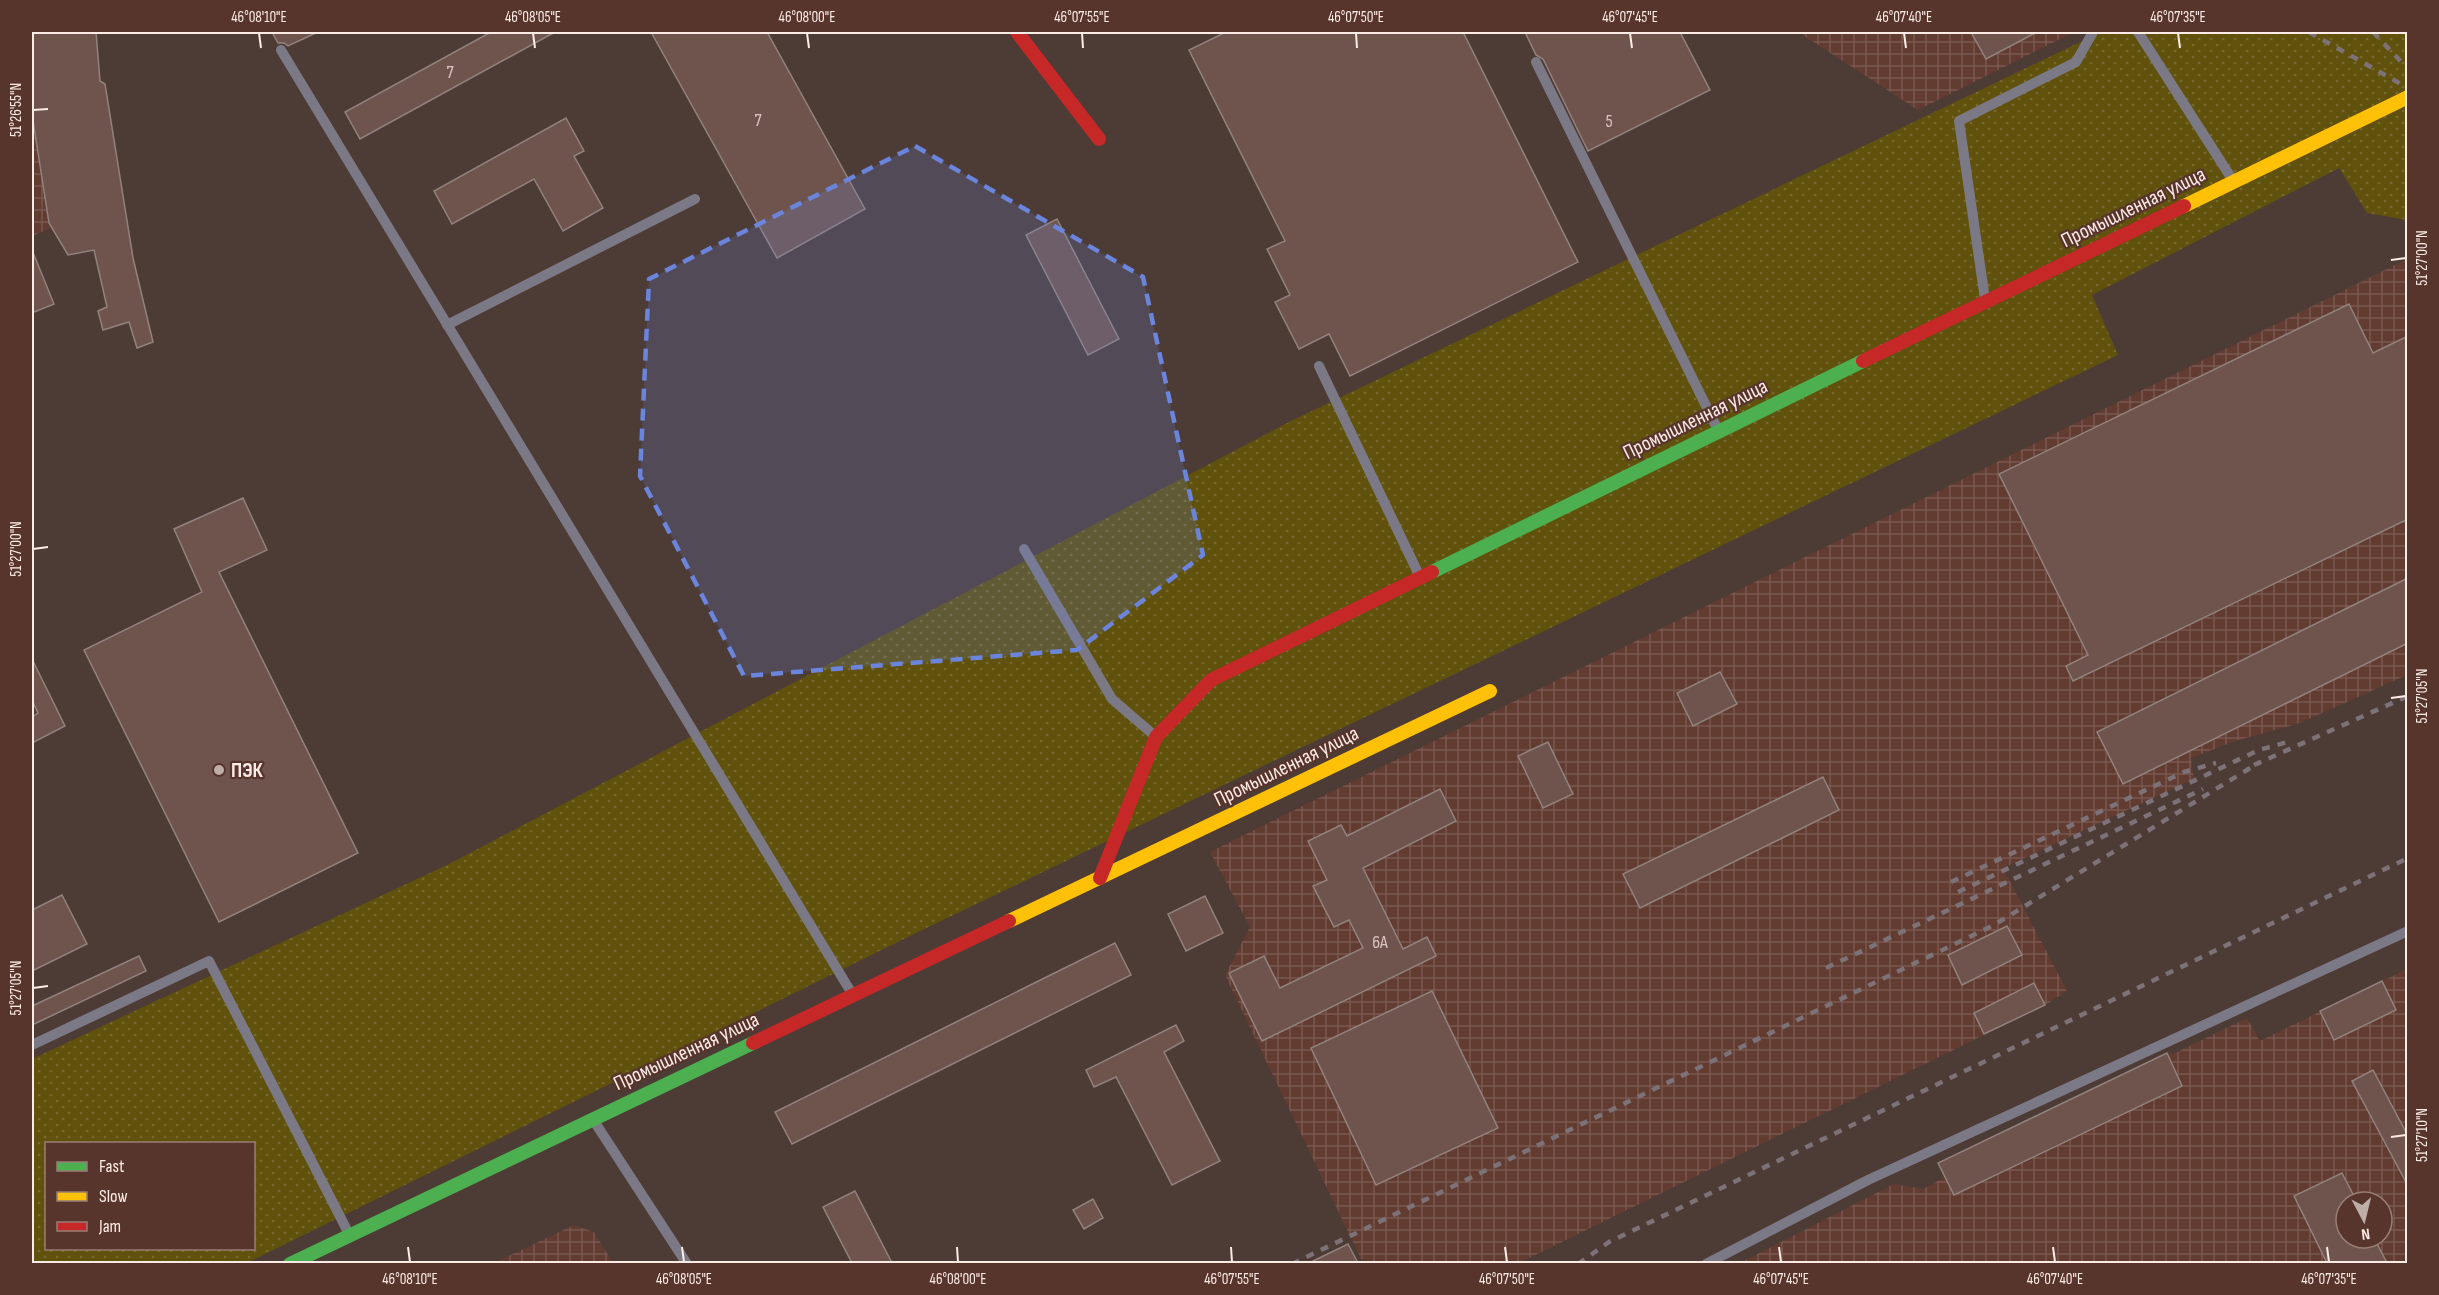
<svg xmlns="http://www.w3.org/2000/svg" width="2439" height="1295" font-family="'Sofia Sans Condensed',sans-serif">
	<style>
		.industrial { fill: url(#industrial-grid); fill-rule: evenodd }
		.grass { fill: url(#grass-dots); fill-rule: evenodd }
		.building { fill: #6f544d; stroke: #92827e; stroke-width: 1.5 }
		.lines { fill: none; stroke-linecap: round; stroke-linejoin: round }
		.lane { stroke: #7c7986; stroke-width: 10 }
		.fast { stroke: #4caf50; stroke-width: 14 }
		.slow { stroke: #ffc107; stroke-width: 14 }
		.jam { stroke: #c62828; stroke-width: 14 }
		.rail { stroke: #7c7277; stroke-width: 4.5; stroke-dasharray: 8 8; stroke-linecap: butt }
		.marked { fill: #6b85dd; fill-opacity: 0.2; stroke: #6b85dd; stroke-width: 4.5; stroke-dasharray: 12 8; stroke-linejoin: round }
		.ticks { fill: none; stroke: #fdebe6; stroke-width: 2 }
		.poi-dot { fill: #bfada8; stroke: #57352c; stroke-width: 2 }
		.labels { text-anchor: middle; stroke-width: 4.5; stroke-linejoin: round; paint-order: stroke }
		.number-label { font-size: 18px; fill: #dac5c0 }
		.street-label { font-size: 21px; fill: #fdebe6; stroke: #57352c }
		.poi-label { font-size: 21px; font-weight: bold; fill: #fdebe6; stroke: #57352c; text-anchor: start }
		.neatline { fill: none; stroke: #fdebe6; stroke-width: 2 }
		.ticks-label { font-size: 15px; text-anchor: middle; fill: #fdebe6 }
	</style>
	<defs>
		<pattern id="industrial-grid" width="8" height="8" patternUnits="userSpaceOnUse" patternTransform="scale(1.5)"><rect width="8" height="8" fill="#623c31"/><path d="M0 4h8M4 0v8" fill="none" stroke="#79584f"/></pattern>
		<pattern id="grass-dots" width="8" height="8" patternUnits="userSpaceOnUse" patternTransform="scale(1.5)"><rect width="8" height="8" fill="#60510c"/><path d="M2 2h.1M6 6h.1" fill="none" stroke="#786a2f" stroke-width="1.8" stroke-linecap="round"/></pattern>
	</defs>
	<rect width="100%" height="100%" fill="#4d3b36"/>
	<g class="industrial">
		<polygon points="1798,32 2074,32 1918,110"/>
		<polygon points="32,114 49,223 51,228 32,236"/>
		<polygon points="2407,259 2407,675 2300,723 2235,741 2191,758 2194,779 2003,868 2067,991 2045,1005 1519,1263 1372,1263 1361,1259 1225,975 1250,927 1210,852"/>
		<path d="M2407 969V1263L1738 1264 1894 1184 1923 1189 1945 1177 1938 1163 2167 1053 2173 1054 2247 1018 2260 1041ZM2346 1202H2382V1238H2346Z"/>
		<polygon points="574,1225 594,1232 613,1263 494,1263"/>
	</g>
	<path class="grass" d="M2101 32H2407V220L2367 213 2339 168 2092 295 2118 355 914 934 247 1263H32V1059L449 864 1291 421ZM46 1144H254V1248H46Z"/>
	<g class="building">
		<polygon points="32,32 96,32 100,81 105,84 133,258 153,342 137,348 129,322 103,330 98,311 107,307 94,250 68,255 49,223 32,114"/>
		<polygon points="272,32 318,32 288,46 284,43 278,43"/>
		<polygon points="491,32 555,32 360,139 345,112"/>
		<polygon points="651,32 767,32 865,209 777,258"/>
		<polygon points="1226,32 1463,32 1578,262 1350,376 1329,334 1299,349 1275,302 1290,295 1267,249 1285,241 1189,50"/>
		<polygon points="1525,32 1680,32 1710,90 1588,151 1543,59 1536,55"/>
		<polygon points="1971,32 2037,32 1986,59"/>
		<polygon points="566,118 584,151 574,156 603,208 563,231 534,179 452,224 434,191"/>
		<polygon points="1057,219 1119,339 1088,355 1026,235"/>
		<polygon points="32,250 54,304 32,313"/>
		<polygon points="2349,304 2373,353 2408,336 2408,519 2073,681 2066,666 2088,655 1999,474"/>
		<polygon points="243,498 267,550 219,572 358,853 219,922 84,650 202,592 174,529"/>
		<polygon points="2408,578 2408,643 2123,784 2097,732"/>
		<polygon points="32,659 65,726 32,743 32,717 38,713 32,700"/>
		<polygon points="1720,672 1737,704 1693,726 1677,693"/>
		<polygon points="1548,742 1573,794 1543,808 1518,756"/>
		<polygon points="1823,777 1839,810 1640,908 1623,874"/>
		<polygon points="1440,789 1456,821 1363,868 1403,949 1427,937 1436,956 1262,1041 1229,973 1264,956 1280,988 1363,948 1349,920 1334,927 1313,886 1327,880 1308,841 1341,825 1347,836"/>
		<polygon points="62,895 87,944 32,971 32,910"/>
		<polygon points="1205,896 1223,933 1186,951 1168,914"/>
		<polygon points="2007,926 2022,955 1962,985 1948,955"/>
		<polygon points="1115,943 1131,975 792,1144 775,1112"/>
		<polygon points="139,956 146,971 32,1025 32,1006"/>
		<polygon points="2382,981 2396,1010 2334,1040 2320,1011"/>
		<polygon points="2034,983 2045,1005 1984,1034 1974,1013"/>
		<polygon points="1432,991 1498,1128 1376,1185 1311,1048"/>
		<polygon points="1176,1025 1184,1041 1164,1052 1220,1161 1172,1185 1116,1077 1094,1087 1086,1070"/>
		<polygon points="2167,1053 2182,1086 1954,1195 1938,1163"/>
		<polygon points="2373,1070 2408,1136 2408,1186 2352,1081"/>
		<polygon points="2342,1173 2357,1202 2346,1202 2346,1238 2374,1238 2387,1263 2327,1263 2294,1196"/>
		<polygon points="855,1191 892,1263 852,1263 823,1207"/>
		<polygon points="1093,1199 1103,1218 1084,1229 1073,1210"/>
		<polygon points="1348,1244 1358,1263 1309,1263"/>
	</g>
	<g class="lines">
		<g class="lane">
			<polyline points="2138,32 2232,179"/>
			<polyline points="281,50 851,992"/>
			<polyline points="1536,62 1718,430"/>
			<polyline points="1985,299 1959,121 2076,62 2093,32"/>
			<polyline points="447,325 695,199"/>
			<polyline points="1319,366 1420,577"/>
			<polyline points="1024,549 1112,699 1155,736"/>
			<polyline points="32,1045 209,961 349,1234"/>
			<polyline points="594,1121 687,1264"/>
			<polyline points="1706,1264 1868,1180 2408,931"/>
		</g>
		<g class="fast">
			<polyline points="1432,572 1863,361"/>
			<polyline points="290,1264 753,1043"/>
		</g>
		<g class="slow">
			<polyline points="2184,206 2408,97"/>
			<polyline points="1009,921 1490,691"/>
		</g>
		<g class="jam">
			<polyline points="1017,32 1099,139"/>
			<polyline points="1863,361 2184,206"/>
			<polyline points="1100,878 1156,737 1211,680 1432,572"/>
			<polyline points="753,1043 1009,921"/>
		</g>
		<g class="rail">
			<polyline points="2309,32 2408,88"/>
			<polyline points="2373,32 2408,69"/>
			<polyline points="2254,765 2408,696"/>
			<polyline points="1951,882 2184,772 2216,763"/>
			<polyline points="1958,892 2259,750 2291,741"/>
			<polyline points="1826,968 2203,789"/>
			<polyline points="1292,1264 1994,925 2260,762"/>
			<polyline points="1578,1264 1609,1242 2408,858"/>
		</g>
	</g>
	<path class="marked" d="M915 146 1143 277 1203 555 1077 650 744 676 640 476 649 279Z"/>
	<path class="ticks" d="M259 33 261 48M533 33 535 48M807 33 809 48M1082 33 1083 48M1356 33 1357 48M1630 33 1632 48M1904 33 1906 48M2178 33 2180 48M33 110 48 109M2391 260 2406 258M33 549 48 547M2391 698 2406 696M33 988 48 986M2391 1137 2406 1135M408 1247 410 1262M682 1247 684 1262M957 1247 958 1262M1231 1247 1232 1262M1505 1247 1507 1262M1779 1247 1781 1262M2053 1247 2055 1262M2327 1247 2329 1262"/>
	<circle class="poi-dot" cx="219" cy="770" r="6"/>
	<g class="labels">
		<g class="number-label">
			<text x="450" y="78">7</text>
			<text x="758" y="126">7</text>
			<text x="1609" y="127">5</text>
			<text x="1380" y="948">6А</text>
		</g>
		<g class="street-label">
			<text transform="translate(2133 207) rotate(-26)" y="7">Промышленная улица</text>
			<text transform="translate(1695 419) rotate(-26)" y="7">Промышленная улица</text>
			<text transform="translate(1286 766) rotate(-26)" y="7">Промышленная улица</text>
			<text transform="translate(686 1051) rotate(-25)" y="7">Промышленная улица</text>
		</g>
		<g class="poi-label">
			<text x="231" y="777">ПЭК</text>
		</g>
	</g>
	<rect width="2439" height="1295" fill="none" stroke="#57352c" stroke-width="66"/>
	<rect x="45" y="1142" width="210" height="108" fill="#57352c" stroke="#997e76" stroke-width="1.5"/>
	<rect x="57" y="1162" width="30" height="9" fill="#4caf50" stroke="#997e76" stroke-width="1.5"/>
	<text x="99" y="1172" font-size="18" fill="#fdebe6">Fast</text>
	<rect x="57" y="1192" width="30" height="9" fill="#ffc107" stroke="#997e76" stroke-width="1.5"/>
	<text x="99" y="1202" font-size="18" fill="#fdebe6">Slow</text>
	<rect x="57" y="1222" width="30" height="9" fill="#c62828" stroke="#997e76" stroke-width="1.5"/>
	<text x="99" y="1232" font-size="18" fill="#fdebe6">Jam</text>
	<g transform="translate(2364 1220) rotate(173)"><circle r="28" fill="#57352c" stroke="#997e76" stroke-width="1.5"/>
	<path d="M0-4.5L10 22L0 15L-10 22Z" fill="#bfada8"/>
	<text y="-9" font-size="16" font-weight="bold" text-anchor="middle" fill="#fdebe6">N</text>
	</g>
	<rect x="33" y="33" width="2373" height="1229" class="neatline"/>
	<g class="ticks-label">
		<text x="259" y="22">46°08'10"E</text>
		<text x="533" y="22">46°08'05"E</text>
		<text x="807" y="22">46°08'00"E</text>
		<text x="1082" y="22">46°07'55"E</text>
		<text x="1356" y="22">46°07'50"E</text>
		<text x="1630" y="22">46°07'45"E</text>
		<text x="1904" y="22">46°07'40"E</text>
		<text x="2178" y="22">46°07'35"E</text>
		<text transform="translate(16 110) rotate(-90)" y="5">51°26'55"N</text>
		<text transform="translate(2422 258) rotate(-90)" y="5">51°27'00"N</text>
		<text transform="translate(16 549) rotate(-90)" y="5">51°27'00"N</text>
		<text transform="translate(2422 696) rotate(-90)" y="5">51°27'05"N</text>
		<text transform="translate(16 988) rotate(-90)" y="5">51°27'05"N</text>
		<text transform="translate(2422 1135) rotate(-90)" y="5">51°27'10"N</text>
		<text x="410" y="1284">46°08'10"E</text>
		<text x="684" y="1284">46°08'05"E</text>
		<text x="958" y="1284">46°08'00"E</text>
		<text x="1232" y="1284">46°07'55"E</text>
		<text x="1507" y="1284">46°07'50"E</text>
		<text x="1781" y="1284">46°07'45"E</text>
		<text x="2055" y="1284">46°07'40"E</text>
		<text x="2329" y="1284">46°07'35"E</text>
	</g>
</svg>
